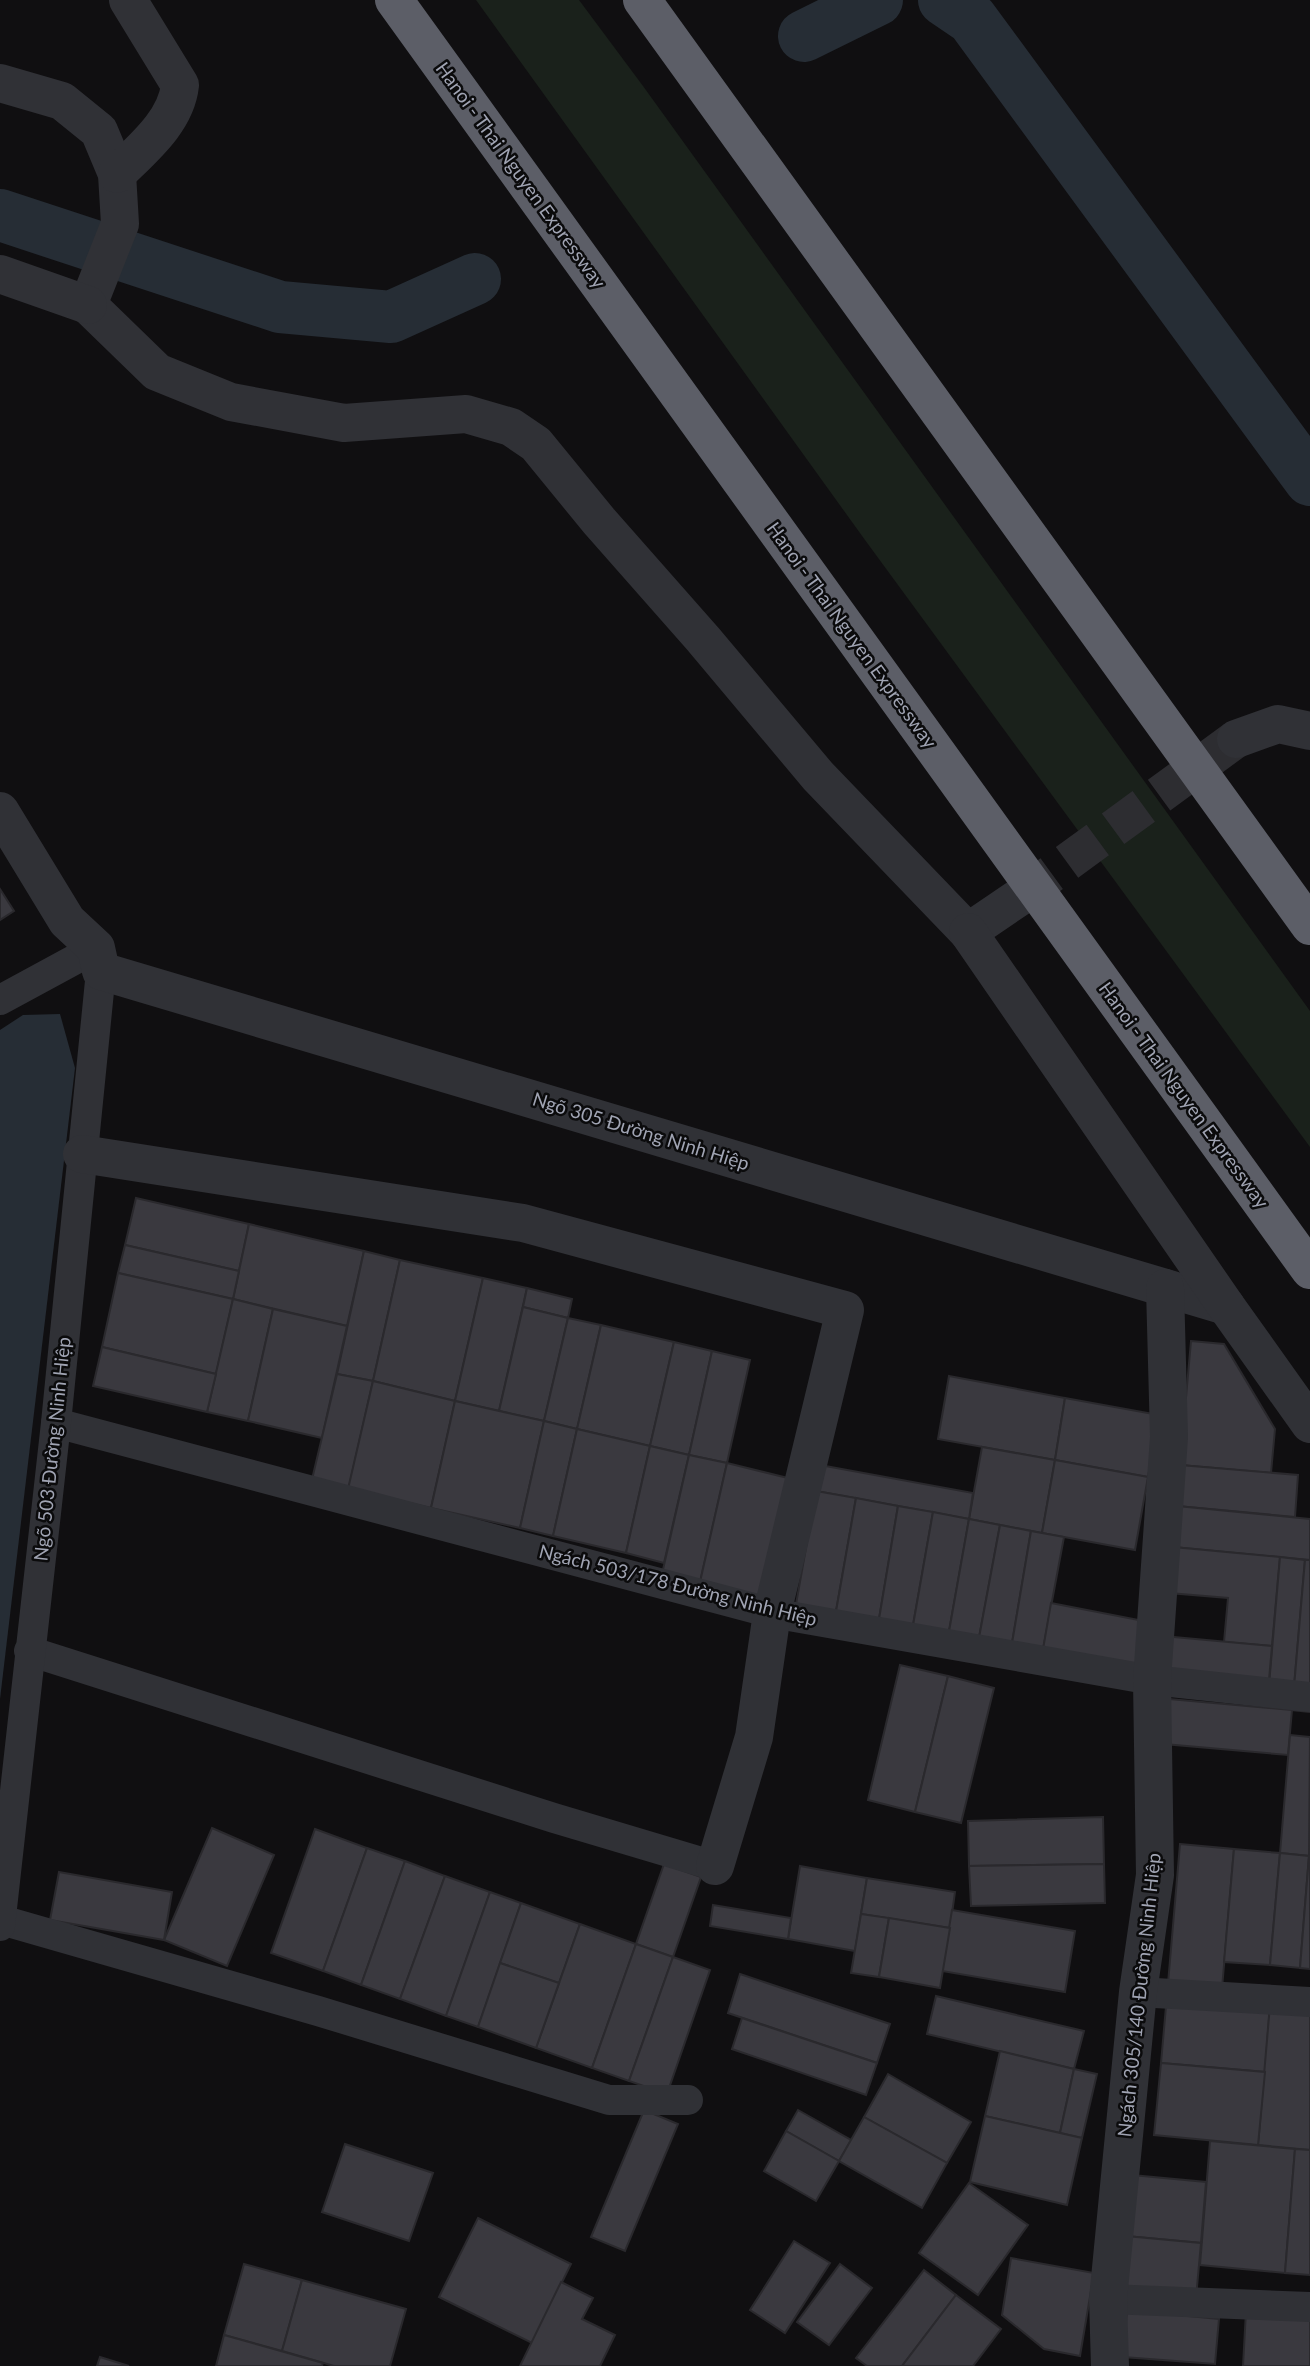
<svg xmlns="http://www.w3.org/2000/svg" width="1310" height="2366" font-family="Lato,sans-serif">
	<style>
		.green { fill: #1a211b }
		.water { fill: #262d35 }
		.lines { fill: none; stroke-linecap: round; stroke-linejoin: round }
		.canal { stroke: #262d35; stroke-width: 52 }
		.building { fill: #3a393f; stroke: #2a292d; stroke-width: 2 }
		.minor-tunnel { stroke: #2d2d31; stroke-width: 38; stroke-dasharray: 38 19; stroke-linecap: butt }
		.service { stroke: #303136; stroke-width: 30 }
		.minor { stroke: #303136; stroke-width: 38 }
		.motorway { stroke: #5c5e67; stroke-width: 38 }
		.labels { text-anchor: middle; stroke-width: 5; stroke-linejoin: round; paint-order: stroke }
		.street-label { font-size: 19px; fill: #a0a4b3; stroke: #0b0b0c }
	</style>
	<rect width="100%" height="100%" fill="#100f11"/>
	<polygon class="green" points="476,0 579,0 643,86 1310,1011 1310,1147 865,540"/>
	<polygon class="water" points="60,1014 75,1068 0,1699 0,1030 23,1015"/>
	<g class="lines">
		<g class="canal">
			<polyline points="944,0 972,19 1310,480"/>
			<polyline points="804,36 877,0"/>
			<polyline points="0,215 280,307 391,317 475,279"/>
		</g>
	</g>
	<g class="building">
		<polygon points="0,889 14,911 0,920"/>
		<polygon points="136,1198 249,1224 239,1271 125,1245"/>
		<polygon points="249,1224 364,1251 347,1326 233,1299"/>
		<polygon points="125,1245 239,1271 233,1299 118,1273"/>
		<polygon points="364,1251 400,1260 373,1381 337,1374"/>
		<polygon points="400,1260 483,1278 455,1401 373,1381"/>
		<polygon points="118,1273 233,1299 216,1374 102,1347"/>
		<polygon points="483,1278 527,1288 499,1411 455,1401"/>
		<polygon points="527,1288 572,1299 568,1318 523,1307"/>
		<polygon points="233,1299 273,1309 248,1421 207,1412"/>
		<polygon points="523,1307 568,1318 544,1421 499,1411"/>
		<polygon points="273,1309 347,1326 322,1438 248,1421"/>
		<polygon points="568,1318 601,1325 577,1429 544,1421"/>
		<polygon points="601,1325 674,1342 650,1446 577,1429"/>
		<polygon points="1191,1341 1224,1344 1275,1429 1271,1473 1180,1465"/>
		<polygon points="674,1342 712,1351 689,1455 650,1446"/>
		<polygon points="102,1347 216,1374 207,1412 93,1386"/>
		<polygon points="712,1351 750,1360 727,1463 689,1455"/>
		<polygon points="337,1374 373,1381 346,1500 309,1492"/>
		<polygon points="949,1376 1065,1398 1055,1460 938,1439"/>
		<polygon points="373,1381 455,1401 431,1508 348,1489"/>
		<polygon points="1065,1398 1159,1415 1148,1477 1055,1460"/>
		<polygon points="455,1401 544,1421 520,1528 431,1508"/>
		<polygon points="544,1421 577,1429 553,1536 520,1528"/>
		<polygon points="577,1429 650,1446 626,1553 553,1536"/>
		<polygon points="650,1446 689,1455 664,1563 626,1553"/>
		<polygon points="982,1447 1055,1460 1042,1533 969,1519"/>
		<polygon points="689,1455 727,1463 700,1582 662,1574"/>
		<polygon points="1055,1460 1148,1477 1135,1550 1042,1533"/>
		<polygon points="727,1463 792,1479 766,1598 700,1582"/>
		<polygon points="820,1465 973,1493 969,1519 816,1491"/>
		<polygon points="1180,1465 1298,1475 1295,1517 1177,1506"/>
		<polygon points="816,1491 856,1498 835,1617 795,1610"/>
		<polygon points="856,1498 898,1506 878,1625 835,1617"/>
		<polygon points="898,1506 933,1512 912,1631 878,1625"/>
		<polygon points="1177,1506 1310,1519 1310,1560 1173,1547"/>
		<polygon points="933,1512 969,1519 948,1637 912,1631"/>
		<polygon points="969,1519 1000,1525 978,1643 948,1637"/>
		<polygon points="1000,1525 1031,1531 1011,1649 978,1643"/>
		<polygon points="1031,1531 1064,1537 1042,1655 1011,1649"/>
		<polygon points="1173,1547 1280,1557 1272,1646 1224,1642 1228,1598 1169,1593"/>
		<polygon points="1280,1557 1305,1560 1292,1710 1267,1708"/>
		<polygon points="1305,1560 1310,1560 1310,1712 1292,1710"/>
		<polygon points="1051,1603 1149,1622 1139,1672 1042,1655"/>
		<polygon points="1163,1636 1272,1646 1268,1691 1160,1682"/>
		<polygon points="900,1665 948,1676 915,1812 868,1800"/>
		<polygon points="948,1676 994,1688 961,1823 915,1812"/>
		<polygon points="1169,1699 1292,1710 1288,1755 1164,1744"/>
		<polygon points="1290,1735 1310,1737 1309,1856 1280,1853"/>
		<polygon points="1103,1817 1104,1864 969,1866 968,1821"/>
		<polygon points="212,1828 274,1855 227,1966 164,1940"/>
		<polygon points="315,1829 367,1848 323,1971 271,1953"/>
		<polygon points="1180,1844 1234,1849 1221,2000 1167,1995"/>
		<polygon points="367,1848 405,1861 361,1985 323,1971"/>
		<polygon points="1234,1849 1280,1853 1270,1965 1224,1962"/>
		<polygon points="1280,1853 1309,1856 1300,1968 1270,1965"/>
		<polygon points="1309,1856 1310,1856 1310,1969 1300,1968"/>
		<polygon points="405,1861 445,1876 400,1999 361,1985"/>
		<polygon points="664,1864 701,1877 673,1957 636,1944"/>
		<polygon points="1104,1864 1105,1903 971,1906 969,1866"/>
		<polygon points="800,1866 867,1878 855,1951 788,1939"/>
		<polygon points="59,1872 172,1892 164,1940 50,1920"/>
		<polygon points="445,1876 490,1892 446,2016 400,1999"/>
		<polygon points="867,1878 955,1892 950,1928 861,1914"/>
		<polygon points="490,1892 521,1903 478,2027 446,2016"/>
		<polygon points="521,1903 580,1924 559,1983 500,1963"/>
		<polygon points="713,1905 791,1918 788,1939 710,1926"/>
		<polygon points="952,1910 1075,1931 1065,1992 942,1971"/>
		<polygon points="861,1914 889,1918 879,1977 851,1973"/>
		<polygon points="889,1918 950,1928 940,1988 879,1977"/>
		<polygon points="580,1924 636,1944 592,2068 536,2048"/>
		<polygon points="636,1944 673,1957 629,2081 592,2068"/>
		<polygon points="673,1957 710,1970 667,2094 629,2081"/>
		<polygon points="500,1963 559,1983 536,2048 478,2027"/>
		<polygon points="740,1974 890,2024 877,2063 728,2013"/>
		<polygon points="1167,1995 1270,2005 1265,2072 1161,2063"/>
		<polygon points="936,1996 1084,2031 1074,2069 927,2034"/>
		<polygon points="1270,2005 1310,2009 1310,2150 1258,2145"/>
		<polygon points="742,2018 877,2063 866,2095 732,2049"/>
		<polygon points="1000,2051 1074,2069 1060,2133 985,2116"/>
		<polygon points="1161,2063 1265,2072 1258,2145 1154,2135"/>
		<polygon points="1074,2069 1097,2074 1082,2138 1060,2133"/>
		<polygon points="888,2074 971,2122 947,2163 864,2117"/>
		<polygon points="644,2110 678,2124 625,2251 591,2237"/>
		<polygon points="798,2110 851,2140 839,2161 786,2131"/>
		<polygon points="985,2116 1082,2138 1067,2205 970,2182"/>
		<polygon points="864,2117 947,2163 922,2208 839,2161"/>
		<polygon points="786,2131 839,2161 816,2201 764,2171"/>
		<polygon points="1210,2141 1295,2149 1285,2273 1200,2265"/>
		<polygon points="345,2144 433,2173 409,2241 322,2212"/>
		<polygon points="1295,2149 1310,2150 1310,2275 1285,2273"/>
		<polygon points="1132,2175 1206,2182 1201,2243 1126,2236"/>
		<polygon points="969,2183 1028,2225 978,2295 919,2253"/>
		<polygon points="478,2218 571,2264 532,2343 439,2297"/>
		<polygon points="1126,2236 1201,2243 1195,2309 1121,2302"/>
		<polygon points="794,2241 830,2263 785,2333 750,2310"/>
		<polygon points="1011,2258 1094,2273 1080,2356 1044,2349 1002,2315"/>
		<polygon points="244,2264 302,2280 282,2351 224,2335"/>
		<polygon points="840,2264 872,2288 829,2345 797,2322"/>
		<polygon points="924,2270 956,2295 902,2366 867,2366 856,2358"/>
		<polygon points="302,2280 406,2309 390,2366 334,2366 282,2351"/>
		<polygon points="561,2282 593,2298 582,2319 615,2335 600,2366 520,2366"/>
		<polygon points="956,2295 1001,2329 973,2366 902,2366"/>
		<polygon points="1127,2310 1219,2319 1215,2364 1123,2357"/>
		<polygon points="1246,2311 1310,2315 1310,2366 1243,2366"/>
		<polygon points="224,2335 323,2363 322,2366 216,2366"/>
		<polygon points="100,2357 129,2366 97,2366"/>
	</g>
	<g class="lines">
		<polyline class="minor-tunnel" points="1021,896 1236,739"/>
		<g class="service">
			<polyline points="0,1000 96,948"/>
			<polyline points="56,1423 772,1613 1152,1680 1310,1697"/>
			<polyline points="29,1651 554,1818 715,1866"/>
			<polyline points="1,1920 318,2011 609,2100 688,2100"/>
			<polyline points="0,1926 56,1423 101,971"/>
			<polyline points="1138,1992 1310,2002"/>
			<polyline points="1108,2299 1310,2307"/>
		</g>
		<g class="minor">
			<polyline points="0,83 62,101 99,131 117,174 120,224 88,305 157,372 231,402 344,423 466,414 511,427 536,444 599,521 703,639 818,776 968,932 1021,896"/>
			<path d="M117 174C142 149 176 122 180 85L128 0"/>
			<polyline points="0,274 88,305"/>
			<polyline points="1236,739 1278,724 1310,731"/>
			<polyline points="0,811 67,921 96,948 101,971 1226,1306"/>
			<polyline points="968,932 1226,1306 1310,1424"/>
			<polyline points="82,1154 523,1223 845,1310 772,1613 754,1737 715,1866"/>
			<polyline points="1110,2366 1108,2299 1138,1992 1155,1875 1152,1680 1169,1437 1165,1288"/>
		</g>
		<g class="motorway">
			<polyline points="394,0 1310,1270"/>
			<polyline points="642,0 1310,926"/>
		</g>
	</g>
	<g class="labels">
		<g class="street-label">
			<text transform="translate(521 175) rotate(54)" y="7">Hanoi - Thai Nguyen Expressway</text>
			<text transform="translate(852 635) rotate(54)" y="7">Hanoi - Thai Nguyen Expressway</text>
			<text transform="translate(1184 1095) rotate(54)" y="7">Hanoi - Thai Nguyen Expressway</text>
			<text transform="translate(641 1131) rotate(17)" y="7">Ngõ 305 Đường Ninh Hiệp</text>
			<text transform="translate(52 1449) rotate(-84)" y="7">Ngõ 503 Đường Ninh Hiệp</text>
			<text transform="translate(678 1585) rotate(14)" y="7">Ngách 503/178 Đường Ninh Hiệp</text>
			<text transform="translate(1139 1995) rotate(-84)" y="7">Ngách 305/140 Đường Ninh Hiệp</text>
		</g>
	</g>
</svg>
